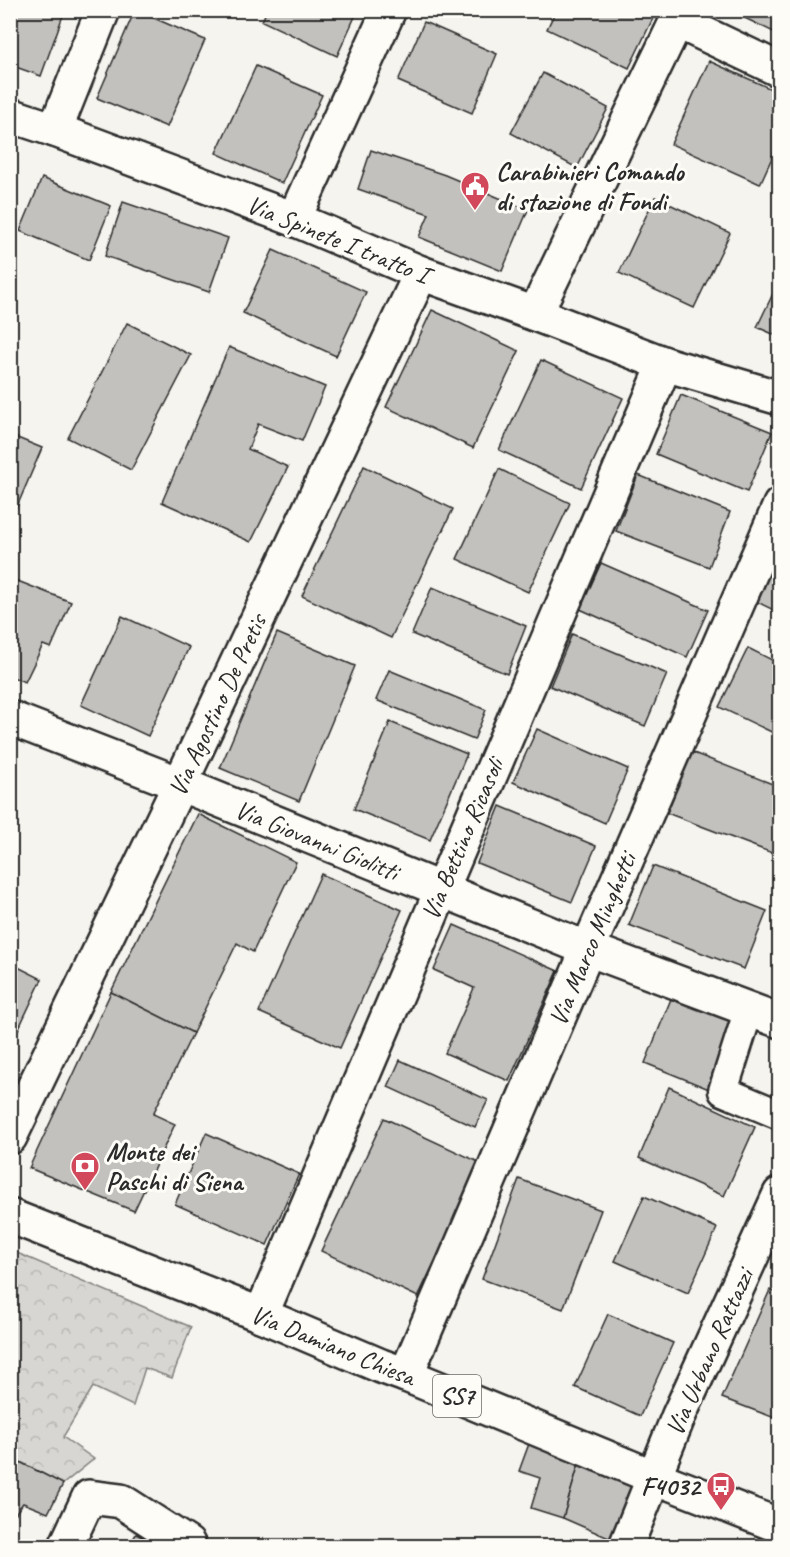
<svg xmlns="http://www.w3.org/2000/svg" width="790" height="1557" font-family="Caveat,sans-serif">
	<style>
		.park { fill: url(#park-crowns); stroke: #81807e; stroke-width: 1.5 }
		.building { fill: #c2c1be; stroke: #2b2b2b; stroke-width: 1.5 }
		.lines { fill: none; stroke-linecap: round; stroke-linejoin: round }
		.pedestrian-casing { stroke: #2b2b2b; stroke-width: 33 }
		.minor-casing { stroke: #2b2b2b; stroke-width: 38 }
		.primary-casing { stroke: #2b2b2b; stroke-width: 38 }
		.pedestrian { stroke: #fdfcf7; stroke-width: 28 }
		.minor { stroke: #fdfcf7; stroke-width: 33 }
		.primary { stroke: #fdfcf7; stroke-width: 33 }
		.labels { text-anchor: middle; stroke-width: 6; stroke-linejoin: round; paint-order: stroke }
		.shield { fill: #fdfcf7; stroke: #6a6a68; stroke-width: 1.5 }
		.shield-label { font-size: 24px; font-weight: bold; fill: #2b2b2b }
		.poi-label { font-size: 26px; font-weight: bold; fill: #2b2b2b; stroke: #fdfcf7; text-anchor: start }
		.street-label { font-size: 26px; fill: #2b2b2b; stroke: #fdfcf7 }
	</style>
	<defs>
		<pattern id="park-crowns" width="20" height="18" patternUnits="userSpaceOnUse" patternTransform="scale(1.5)"><rect width="20" height="18" fill="#d7d6d2"/><path d="M2 6a3 3 0 1 1 6 0M12 15a3 3 0 1 1 6 0" fill="none" stroke="#b9b8b4"/></pattern>
	</defs>
	<rect width="100%" height="100%" fill="#f5f4ef"/>
	<filter id="ink" filterUnits="userSpaceOnUse"><feTurbulence type="fractalNoise" baseFrequency=".0167" numOctaves="2"/><feDisplacementMap in="SourceGraphic" scale="12" xChannelSelector="R" yChannelSelector="G"/><feConvolveMatrix kernelMatrix="1 2 1 2 8 2 1 2 1" color-interpolation-filters="sRGB"/></filter>
	<g filter="url(#ink)">
		<polygon class="park" points="10,1250 191,1327 172,1378 145,1368 133,1406 93,1387 63,1437 94,1459 63,1484 11,1457"/>
		<g class="building">
			<polygon points="10,10 65,10 41,76 10,65"/>
			<polygon points="135,10 205,40 167,127 97,98"/>
			<polygon points="267,10 358,10 337,56 262,21"/>
			<polygon points="556,10 657,10 629,68 547,29"/>
			<polygon points="728,10 780,10 780,35"/>
			<polygon points="424,22 497,54 472,113 398,81"/>
			<polygon points="709,61 780,93 780,140 760,184 671,144"/>
			<polygon points="256,66 322,95 282,183 216,153"/>
			<polygon points="543,73 608,108 577,168 511,133"/>
			<polygon points="371,150 445,175 528,210 502,271 419,237 429,214 358,189"/>
			<polygon points="42,178 111,206 89,260 20,231"/>
			<polygon points="655,197 730,233 694,308 619,273"/>
			<polygon points="123,202 228,238 209,292 105,256"/>
			<polygon points="273,250 366,292 336,356 243,313"/>
			<polygon points="780,279 780,337 757,327"/>
			<polygon points="432,310 519,351 473,448 386,407"/>
			<polygon points="127,323 191,355 131,470 68,438"/>
			<polygon points="229,347 325,387 302,441 258,424 248,449 288,467 251,542 162,502"/>
			<polygon points="541,360 623,398 581,488 499,450"/>
			<polygon points="681,395 772,432 747,492 656,454"/>
			<polygon points="10,435 42,448 10,523"/>
			<polygon points="364,466 453,509 391,638 302,596"/>
			<polygon points="499,469 570,503 528,592 457,559"/>
			<polygon points="638,475 730,512 709,567 616,531"/>
			<polygon points="780,545 780,613 753,600"/>
			<polygon points="601,563 708,610 687,657 580,609"/>
			<polygon points="10,578 71,602 51,648 43,645 25,682 10,676"/>
			<polygon points="432,587 526,626 507,674 412,634"/>
			<polygon points="122,616 189,647 148,736 81,705"/>
			<polygon points="277,633 355,666 299,801 220,768"/>
			<polygon points="572,634 667,674 645,726 550,686"/>
			<polygon points="748,648 780,664 780,736 719,707"/>
			<polygon points="389,670 486,710 474,740 376,700"/>
			<polygon points="390,722 467,754 430,840 354,809"/>
			<polygon points="537,729 628,769 605,823 513,782"/>
			<polygon points="691,752 780,787 780,856 667,813"/>
			<polygon points="500,806 596,846 572,902 477,863"/>
			<polygon points="198,814 296,862 253,952 237,943 193,1033 111,992"/>
			<polygon points="653,866 767,911 744,969 629,925"/>
			<polygon points="321,874 402,910 340,1048 259,1012"/>
			<polygon points="454,925 558,971 509,1081 445,1053 474,988 434,970"/>
			<polygon points="10,963 42,979 10,1047"/>
			<polygon points="111,992 193,1033 153,1114 175,1124 134,1211 29,1168"/>
			<polygon points="673,994 735,1022 709,1089 645,1063"/>
			<polygon points="400,1060 488,1100 475,1127 388,1087"/>
			<polygon points="669,1087 755,1127 724,1196 639,1158"/>
			<polygon points="384,1118 481,1163 418,1297 321,1251"/>
			<polygon points="206,1133 299,1174 267,1245 175,1204"/>
			<polygon points="519,1179 601,1210 563,1309 482,1279"/>
			<polygon points="644,1196 717,1228 688,1293 615,1261"/>
			<polygon points="770,1290 780,1294 780,1420 722,1398"/>
			<polygon points="608,1314 673,1343 640,1416 575,1387"/>
			<polygon points="530,1441 580,1460 563,1518 531,1508 540,1478 519,1471"/>
			<polygon points="10,1457 63,1484 48,1513 23,1503 10,1521"/>
			<polygon points="580,1460 637,1481 611,1539 563,1518"/>
			<polygon points="136,1534 159,1546 129,1546"/>
		</g>
		<g class="lines">
			<g class="pedestrian-casing">
				<polyline id="pedestrian" points="749,1009 723,1091 780,1115"/>
			</g>
			<g class="minor-casing">
				<g id="minor">
					<polyline points="677,21 780,70"/>
					<polyline points="10,115 55,130 294,219 421,273 535,314 665,364 780,398"/>
					<polyline points="55,130 103,10"/>
					<polyline points="294,219 389,10"/>
					<polyline points="535,314 682,10"/>
					<polyline points="10,718 180,784 588,949 780,1021"/>
					<polyline points="10,1137 180,784 421,273"/>
					<polyline points="261,1315 665,364"/>
					<polyline points="406,1375 588,949 780,505"/>
					<polyline points="66,1546 89,1497 121,1501 188,1544 186,1546"/>
					<polyline points="626,1546 679,1415 780,1194"/>
				</g>
			</g>
			<g class="primary-casing">
				<polyline id="primary" points="10,1216 261,1315 381,1366 406,1375 654,1477 780,1526"/>
			</g>
			<use href="#pedestrian" class="pedestrian"/>
			<use href="#minor" class="minor"/>
			<use href="#primary" class="primary"/>
		</g>
	</g>
	<defs>
		<g id="civic-pin" transform="scale(1.5)"><path d="M0 17L-7.5 6A9.5 9.5 0 1 1 7.5 6Z" fill="#d1495b" stroke="#fdfcf7"/><path d="M-.6-6.5H3V-4.5H.6V-3L4-1V1h2V6H-6V1h2V-1L-.6-3ZM-1.2 2.5V6h2.4V2.5Z" fill="#fff"/></g>
		<g id="bank-pin" transform="scale(1.5)"><path d="M0 17L-7.5 6A9.5 9.5 0 1 1 7.5 6Z" fill="#d1495b" stroke="#fdfcf7"/><path d="M-6-4H6V4H-6ZM0-2.3a2.3 2.3 0 1 0 0 4.6a2.3 2.3 0 1 0 0-4.6Z" fill="#fff"/></g>
		<g id="bus-pin" transform="scale(1.5)"><path d="M0 17L-7.5 6A9.5 9.5 0 1 1 7.5 6Z" fill="#d1495b" stroke="#fdfcf7"/><path d="M-5-6H5V4H4V6H2V4H-2V6H-4V4H-5ZM-3.5-4V0h7V-4ZM-3.5 1.2v1.5H-2V1.2ZM2 1.2v1.5H3.5V1.2Z" fill="#fff"/></g>
	</defs>
	<g fill-rule="evenodd">
		<use href="#civic-pin" x="475" y="186"/>
		<use href="#bank-pin" x="85" y="1166"/>
		<use href="#bus-pin" x="721" y="1486"/>
	</g>
	<g class="labels">
		<rect class="shield" x="433" y="1375" width="48" height="42" rx="4.5"/>
		<g class="shield-label">
			<text x="457" y="1404">SS7</text>
		</g>
		<g class="poi-label">
			<text x="496" y="180">Carabinieri Comando<tspan x="496" dy="30">di stazione di Fondi</tspan></text>
			<text x="106" y="1160">Monte dei<tspan x="106" dy="30">Paschi di Siena</tspan></text>
			<text x="700" y="1495" text-anchor="end">F4032</text>
		</g>
		<g class="street-label">
			<text transform="translate(338 239) rotate(22)" y="9">Via Spinete I tratto I</text>
			<text transform="translate(217 705) rotate(-65)" y="9">Via Agostino De Pretis</text>
			<text transform="translate(462 839) rotate(-67)" y="9">Via Bettino Ricasoli</text>
			<text transform="translate(317 840) rotate(22)" y="9">Via Giovanni Giolitti</text>
			<text transform="translate(592 939) rotate(-67)" y="9">Via Marco Minghetti</text>
			<text transform="translate(333 1345) rotate(22)" y="9">Via Damiano Chiesa</text>
			<text transform="translate(709 1352) rotate(-66)" y="9">Via Urbano Rattazzi</text>
		</g>
	</g>
	<rect width="790" height="1557" fill="none" stroke="#fdfcf7" stroke-width="36"/>
	<rect x="18" y="18" width="754" height="1521" fill="none" stroke="#2b2b2b" stroke-width="2" filter="url(#ink)"/>
</svg>
